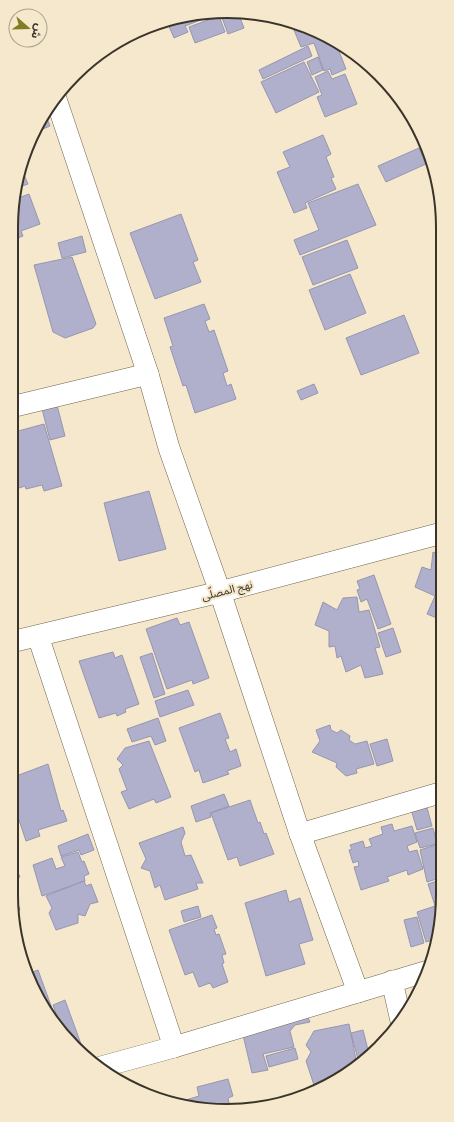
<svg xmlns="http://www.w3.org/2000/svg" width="454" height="1122" font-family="'Fira Sans Condensed','Noto Sans Arabic',sans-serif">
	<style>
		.building { fill: #b0b0cc; stroke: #9696b1 }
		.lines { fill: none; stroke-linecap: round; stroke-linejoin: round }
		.minor-casing { stroke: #71664d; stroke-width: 22 }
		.minor { stroke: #fff; stroke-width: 21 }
		.labels { text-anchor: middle; stroke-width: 4; stroke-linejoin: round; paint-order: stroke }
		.street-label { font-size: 11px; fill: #3a352a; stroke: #f5e8cc }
		.rim { fill: none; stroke: #3a352a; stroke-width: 2 }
	</style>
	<rect width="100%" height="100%" fill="#f5e8cc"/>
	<g class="building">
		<polygon points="213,11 219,13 185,26 188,32 174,38 168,24"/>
		<polygon points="221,13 239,15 244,28 228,34 221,15"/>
		<polygon points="219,16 225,32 195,43 189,27"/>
		<polygon points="299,24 335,41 346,69 332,75 330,69 324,71 314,43 301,47 294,30 301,27"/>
		<polygon points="308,46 312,56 263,79 259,70"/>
		<polygon points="318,57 323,70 312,75 307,62"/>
		<polygon points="304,62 319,92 276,113 261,82"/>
		<polygon points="328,71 332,79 345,74 357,104 325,117 317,97 322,95 315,77"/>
		<polygon points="46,116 50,126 38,131"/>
		<polygon points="323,135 331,154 326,157 334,177 331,178 336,189 305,203 307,208 294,213 277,172 290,167 283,152"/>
		<polygon points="419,148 426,164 386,182 378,166"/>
		<polygon points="21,168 28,184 17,188"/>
		<polygon points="358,184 376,225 300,255 294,240 319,230 308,203"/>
		<polygon points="29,194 40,224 21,231 23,236 11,241 11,227 16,199"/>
		<polygon points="181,214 198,260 193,262 201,282 155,299 130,233"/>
		<polygon points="82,236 86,252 62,258 58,243"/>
		<polygon points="347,240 358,268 313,285 302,257"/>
		<polygon points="72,257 96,324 93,328 65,338 53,332 34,265"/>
		<polygon points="350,274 366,313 325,330 309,290"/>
		<polygon points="204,304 210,319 205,321 209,332 214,330 228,371 223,373 227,386 231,384 236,399 195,413 186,385 183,386 170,347 173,346 164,318"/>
		<polygon points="404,315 419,353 361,375 346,338"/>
		<polygon points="314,384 318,393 301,400 297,391"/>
		<polygon points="57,405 65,436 50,440 42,409"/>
		<polygon points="44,424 62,486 44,491 42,485 26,489 25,486 16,489 11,471 11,433"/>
		<polygon points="149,491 166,549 119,561 104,503"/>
		<polygon points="433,552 442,555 442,620 427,614 435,596 415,587 422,567 431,570"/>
		<polygon points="374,575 391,624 378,629 367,599 361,602 357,590 360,589 357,581"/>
		<polygon points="11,592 15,611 11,612"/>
		<polygon points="357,597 359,612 369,610 380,647 375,648 383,674 365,678 361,665 346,672 341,656 337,658 335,646 329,647 329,631 315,625 323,602 337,610 343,598"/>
		<polygon points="177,618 180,625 189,622 209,678 193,684 192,680 167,689 146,629"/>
		<polygon points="393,628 401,652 386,657 378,633"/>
		<polygon points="113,652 115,658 122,655 139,704 125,709 126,712 117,716 116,713 99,718 79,661"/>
		<polygon points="152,653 165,694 154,698 140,657"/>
		<polygon points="188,690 194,705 160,717 155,701"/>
		<polygon points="220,713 229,738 225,739 230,752 236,749 241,766 227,771 229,774 203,783 199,770 195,772 179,728"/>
		<polygon points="158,718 166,741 155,745 151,736 132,742 127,729"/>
		<polygon points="330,725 331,730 337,733 341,730 350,736 349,740 355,744 367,741 374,764 356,769 357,773 346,776 336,767 337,763 312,752 320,741 316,730"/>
		<polygon points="387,739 393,761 377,766 370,744"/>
		<polygon points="149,741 171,797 156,803 154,799 129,809 121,792 127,790 119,769 123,765 117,759 125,748"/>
		<polygon points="48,764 61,811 63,810 67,821 38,830 40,836 26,841 11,796 11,778"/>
		<polygon points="224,794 229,806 210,813 211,817 196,822 191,806"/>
		<polygon points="250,800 258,823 260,822 264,834 266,833 274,854 240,866 237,857 228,860 211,813"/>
		<polygon points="426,804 432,826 417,830 411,809"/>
		<polygon points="392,824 394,831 412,826 417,842 407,846 409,852 417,850 423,869 408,875 407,870 387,877 389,881 361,890 354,867 359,866 358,861 353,863 349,850 352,849 350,845 363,841 365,848 372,846 369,839 383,834 381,827"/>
		<polygon points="183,827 185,833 181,842 185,856 191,855 203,883 196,883 198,889 165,900 160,885 155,888 150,871 141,868 146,859 139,843"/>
		<polygon points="433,828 437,844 420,848 415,833"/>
		<polygon points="88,834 94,850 81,855 79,850 61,856 58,846"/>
		<polygon points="439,844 443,858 443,877 427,882 420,850"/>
		<polygon points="78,852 82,862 84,861 89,874 84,876 85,881 42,896 33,865 52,858 56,869 65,866 61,857"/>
		<polygon points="13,861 20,877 11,880 11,862"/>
		<polygon points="443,879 443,895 439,918 428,884"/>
		<polygon points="84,881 86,886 91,884 98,902 90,904 85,916 78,914 78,923 56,930 49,913 52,908 46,896"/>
		<polygon points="286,890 289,902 300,898 313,940 299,944 305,964 266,976 245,903"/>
		<polygon points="12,901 17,901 20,910 16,911 21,925 16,927"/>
		<polygon points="198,906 201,917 184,922 181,911"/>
		<polygon points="435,906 439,920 436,939 426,942 417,912"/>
		<polygon points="212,915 217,928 214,929 216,935 219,934 226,954 222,955 224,963 222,964 228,982 213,988 210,983 199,987 193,972 185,975 169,930"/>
		<polygon points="417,917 424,943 411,947 404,920"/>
		<polygon points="38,970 57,1022 56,1022 28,974"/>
		<polygon points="65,1000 81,1044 75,1046 64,1037 56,1023 59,1022 53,1005"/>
		<polygon points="307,1015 310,1022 295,1025 290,1031 294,1047 263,1054 268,1070 252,1073 243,1035"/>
		<polygon points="349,1024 357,1065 347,1075 315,1088 306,1061 311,1052 306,1045 314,1031"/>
		<polygon points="363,1030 369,1054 359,1063 351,1033"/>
		<polygon points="295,1048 298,1059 269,1067 266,1056"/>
		<polygon points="228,1079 233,1096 228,1098 230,1108 199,1109 187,1105 186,1100 199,1096 197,1087"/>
	</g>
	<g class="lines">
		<g class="minor-casing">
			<g id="minor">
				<polyline points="56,99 148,374 169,448 220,592 300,834 358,992"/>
				<polyline points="11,407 148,374"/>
				<polyline points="38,636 174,1047"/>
				<polyline points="11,642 220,592 442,533"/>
				<polyline points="300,834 443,792"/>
				<polyline points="392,981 401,1021"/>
				<polyline points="101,1067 174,1047 428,971"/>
			</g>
		</g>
		<use href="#minor" class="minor"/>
	</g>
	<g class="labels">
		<g class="street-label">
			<text transform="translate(227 590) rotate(-14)" y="4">نهج المصلّى</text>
		</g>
	</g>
	<path d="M0 0H454V1122H0ZM227 18H227A209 209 0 0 1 436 227V895A209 209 0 0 1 227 1104H227A209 209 0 0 1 18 895V227A209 209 0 0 1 227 18Z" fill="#f5e8cc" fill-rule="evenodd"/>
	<path class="rim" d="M227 18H227A209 209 0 0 1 436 227V895A209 209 0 0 1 227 1104H227A209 209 0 0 1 18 895V227A209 209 0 0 1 227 18Z"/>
	<g transform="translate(28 28) rotate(110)"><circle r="19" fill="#f5e8cc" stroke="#aaa08b"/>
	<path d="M0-3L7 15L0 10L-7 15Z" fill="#827c22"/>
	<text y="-6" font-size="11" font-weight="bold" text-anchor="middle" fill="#3a352a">ش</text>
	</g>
</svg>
